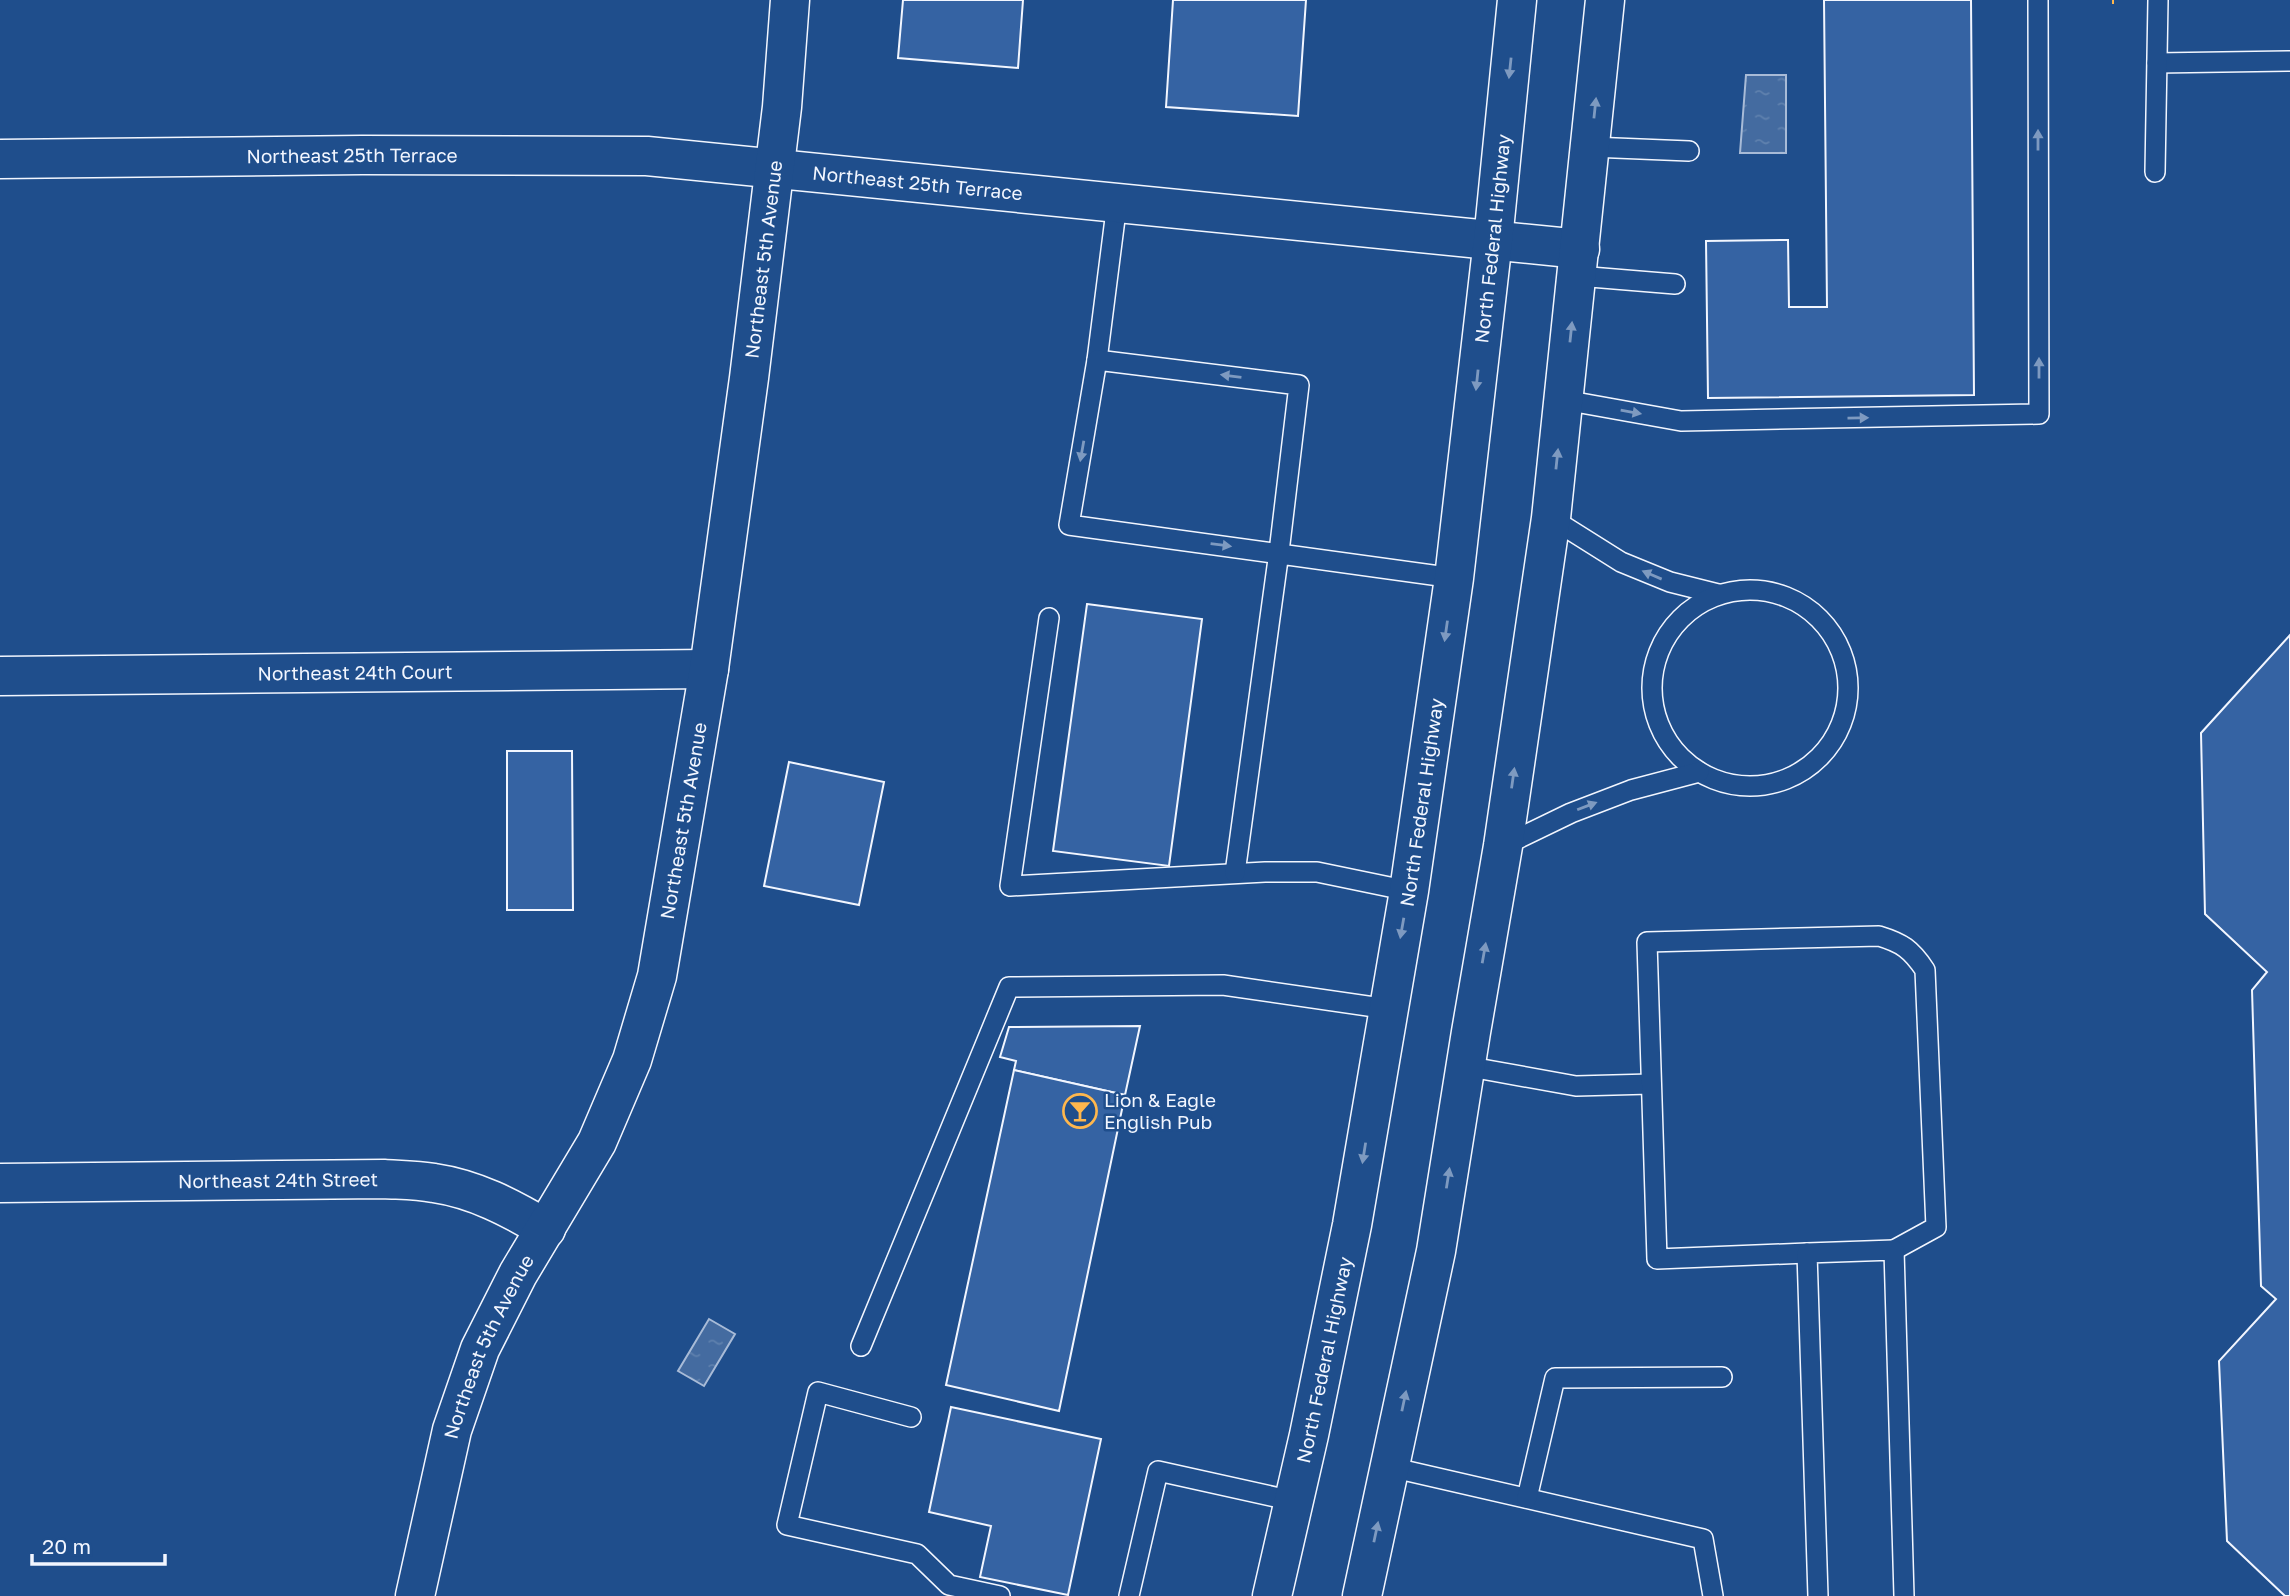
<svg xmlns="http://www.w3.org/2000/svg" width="2290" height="1596" font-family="'Golos Text',sans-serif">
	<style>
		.water { fill: url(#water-ripples); stroke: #a8bbd7; stroke-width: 2 }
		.building { fill: #3563a3; stroke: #f2f6ff; stroke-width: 2 }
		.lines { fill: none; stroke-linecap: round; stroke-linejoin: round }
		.lane-casing { stroke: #f2f6ff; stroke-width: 22 }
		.street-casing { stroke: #f2f6ff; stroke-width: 41 }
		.primary-casing { stroke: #f2f6ff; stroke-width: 41 }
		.lane { stroke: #1f4e8c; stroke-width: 19 }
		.street { stroke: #1f4e8c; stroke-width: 38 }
		.primary { stroke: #1f4e8c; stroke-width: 38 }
		.power { stroke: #ffb74d; stroke-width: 2; stroke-dasharray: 24 5 3.5 5; stroke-linecap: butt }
		.oneway { fill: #7e9ac0 }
		.labels { text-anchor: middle; stroke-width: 5; stroke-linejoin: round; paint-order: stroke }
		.street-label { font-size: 19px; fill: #f2f6ff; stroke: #1f4e8c }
		.poi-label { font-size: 19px; fill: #f2f6ff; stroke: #1f4e8c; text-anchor: start }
	</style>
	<defs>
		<pattern id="water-ripples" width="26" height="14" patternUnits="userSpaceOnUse" patternTransform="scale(1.75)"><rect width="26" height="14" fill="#446ba0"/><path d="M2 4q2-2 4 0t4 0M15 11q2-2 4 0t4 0" fill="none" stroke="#5f81ae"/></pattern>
	</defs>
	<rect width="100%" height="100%" fill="#1f4e8c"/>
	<g class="water">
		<polygon points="1746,75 1786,75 1786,153 1740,153"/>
		<polygon points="709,1319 735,1334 704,1386 678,1371"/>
	</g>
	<g class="building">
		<polygon points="903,0 1023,0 1018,68 898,58"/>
		<polygon points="1173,0 1306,0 1298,116 1166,107"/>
		<polygon points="1824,0 1971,0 1974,395 1708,398 1706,241 1788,240 1789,307 1827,307"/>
		<polygon points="1087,604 1202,619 1169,866 1053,851"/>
		<polygon points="2290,635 2290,1596 2285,1596 2227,1541 2219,1361 2276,1299 2261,1286 2252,990 2267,972 2205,914 2201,733"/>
		<polygon points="507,751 572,751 573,910 507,910"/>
		<polygon points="789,762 884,782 859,905 764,886"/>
		<polygon points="1140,1026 1125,1095 1014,1070 1016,1061 1000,1057 1009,1027"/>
		<polygon points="1014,1070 1125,1095 1059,1411 946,1385"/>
		<polygon points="951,1407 1101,1439 1068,1595 980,1577 991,1526 929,1512"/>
	</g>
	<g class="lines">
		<g class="lane-casing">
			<g id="lane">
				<polyline points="2157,63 2290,61"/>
				<polyline points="1591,147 1689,151"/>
				<polyline points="2155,172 2158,0"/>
				<polyline points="1578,276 1675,284"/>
				<polyline points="1097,360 1117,203"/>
				<polyline points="1564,400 1681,421 2039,414 2038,0"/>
				<polyline points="1551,518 1621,562 1670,582 1718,594"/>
				<circle cx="1750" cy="688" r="98"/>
				<polyline points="1049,618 1010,886 1265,872 1317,872 1409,891"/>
				<polyline points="1503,846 1571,813 1631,790 1699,772"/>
				<polyline points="1235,873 1279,552 1299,385 1097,360 1069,525 1454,578"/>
				<polyline points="1465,1066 1576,1086 1651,1084"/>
				<path d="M1807 1253 1657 1259 1647 942 1879 936C1902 943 1911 949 1925 970L1936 1227 1894 1250"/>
				<polyline points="861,1346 1009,987 1223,985 1388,1009"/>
				<polyline points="911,1417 818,1392 787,1525 917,1554 949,1585 1000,1596"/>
				<polyline points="1390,1467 1703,1539 1713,1596"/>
				<polyline points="1527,1498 1555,1378 1722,1377"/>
				<polyline points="1129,1596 1158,1471 1293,1501"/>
				<polyline points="1818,1596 1807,1253 1894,1250 1904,1596"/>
			</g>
		</g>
		<g class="street-casing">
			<g id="street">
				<path id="s1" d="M0 159 362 155 647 156 1580 249"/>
				<path id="s2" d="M0 676 709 669"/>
				<path id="s3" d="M0 1183 384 1179C400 1180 417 1180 434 1183 475 1189 511 1208 546 1229"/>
				<path id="s4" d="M415 1596 452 1430 480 1349 518 1274 597 1142 632 1060 657 976 709 669 749 378 782 107 790 0"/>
			</g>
		</g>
		<g class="primary-casing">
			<g id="primary">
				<path id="s5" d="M1272 1596 1309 1435 1352 1225 1409 891 1454 578 1493 240 1517 0"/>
				<polyline points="1362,1596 1436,1251 1471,1032 1503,846 1551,518 1605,0"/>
			</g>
		</g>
		<use href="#lane" class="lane"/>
		<use href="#street" class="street"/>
		<use href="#primary" class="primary"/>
		<polyline class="power" points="2113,0 2113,4"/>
	</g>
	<defs><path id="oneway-solid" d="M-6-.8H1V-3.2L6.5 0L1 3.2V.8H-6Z" transform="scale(1.75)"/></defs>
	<g class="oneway">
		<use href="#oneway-solid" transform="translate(1510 68) rotate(96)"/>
		<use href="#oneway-solid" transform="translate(1595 108) rotate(-84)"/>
		<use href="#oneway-solid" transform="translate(2038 140) rotate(-90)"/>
		<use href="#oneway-solid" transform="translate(1571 332) rotate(-84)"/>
		<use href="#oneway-solid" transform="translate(2039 368) rotate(-90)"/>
		<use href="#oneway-solid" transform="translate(1231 376) rotate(-173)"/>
		<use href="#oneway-solid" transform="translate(1477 380) rotate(96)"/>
		<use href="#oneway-solid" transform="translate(1631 412) rotate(10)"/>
		<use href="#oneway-solid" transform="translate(1858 418) rotate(-1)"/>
		<use href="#oneway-solid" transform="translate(1082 451) rotate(100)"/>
		<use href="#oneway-solid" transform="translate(1557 459) rotate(-84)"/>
		<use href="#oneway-solid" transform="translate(1221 545) rotate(7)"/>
		<use href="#oneway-solid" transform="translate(1652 575) rotate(-157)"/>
		<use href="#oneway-solid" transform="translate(1446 631) rotate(98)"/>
		<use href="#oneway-solid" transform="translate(1513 778) rotate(-82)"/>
		<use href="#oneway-solid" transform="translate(1587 806) rotate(-21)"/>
		<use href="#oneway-solid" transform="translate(1402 928) rotate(100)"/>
		<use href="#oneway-solid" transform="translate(1484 953) rotate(-80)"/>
		<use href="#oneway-solid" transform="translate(1364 1153) rotate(99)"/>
		<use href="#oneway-solid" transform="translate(1448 1178) rotate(-81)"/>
		<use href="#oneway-solid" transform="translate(1404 1401) rotate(-78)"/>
		<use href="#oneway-solid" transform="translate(1376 1532) rotate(-78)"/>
	</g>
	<defs>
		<g id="bar-ring" transform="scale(1.75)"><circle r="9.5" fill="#1f4e8c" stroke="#ffb74d" stroke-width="1.5"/><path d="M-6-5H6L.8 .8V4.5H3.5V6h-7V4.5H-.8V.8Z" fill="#ffb74d"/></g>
	</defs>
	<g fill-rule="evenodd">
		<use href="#bar-ring" x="1080" y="1111"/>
	</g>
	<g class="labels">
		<g class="street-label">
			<text dy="7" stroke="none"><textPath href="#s1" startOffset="352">Northeast 25th Terrace</textPath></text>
			<text dy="7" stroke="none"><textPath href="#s1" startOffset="919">Northeast 25th Terrace</textPath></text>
			<text dy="7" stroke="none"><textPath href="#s5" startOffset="1376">North Federal Highway</textPath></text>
			<text dy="7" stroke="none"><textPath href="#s4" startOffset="1395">Northeast 5th Avenue</textPath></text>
			<text dy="7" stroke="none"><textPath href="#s2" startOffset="355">Northeast 24th Court</textPath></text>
			<text dy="7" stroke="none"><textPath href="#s5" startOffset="808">North Federal Highway</textPath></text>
			<text dy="7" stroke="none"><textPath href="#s4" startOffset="828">Northeast 5th Avenue</textPath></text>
			<text dy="7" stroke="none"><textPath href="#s3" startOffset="278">Northeast 24th Street</textPath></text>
			<text dy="7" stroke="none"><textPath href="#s4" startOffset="261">Northeast 5th Avenue</textPath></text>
			<text dy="7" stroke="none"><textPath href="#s5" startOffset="242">North Federal Highway</textPath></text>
		</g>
		<g class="poi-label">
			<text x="1104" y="1107">Lion &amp; Eagle<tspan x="1104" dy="22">English Pub</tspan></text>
		</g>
	</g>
	<path d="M32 1554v10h133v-10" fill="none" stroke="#f2f6ff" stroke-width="3.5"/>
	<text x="42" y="1554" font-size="21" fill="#f2f6ff" stroke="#1f4e8c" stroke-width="5" paint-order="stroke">20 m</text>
</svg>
